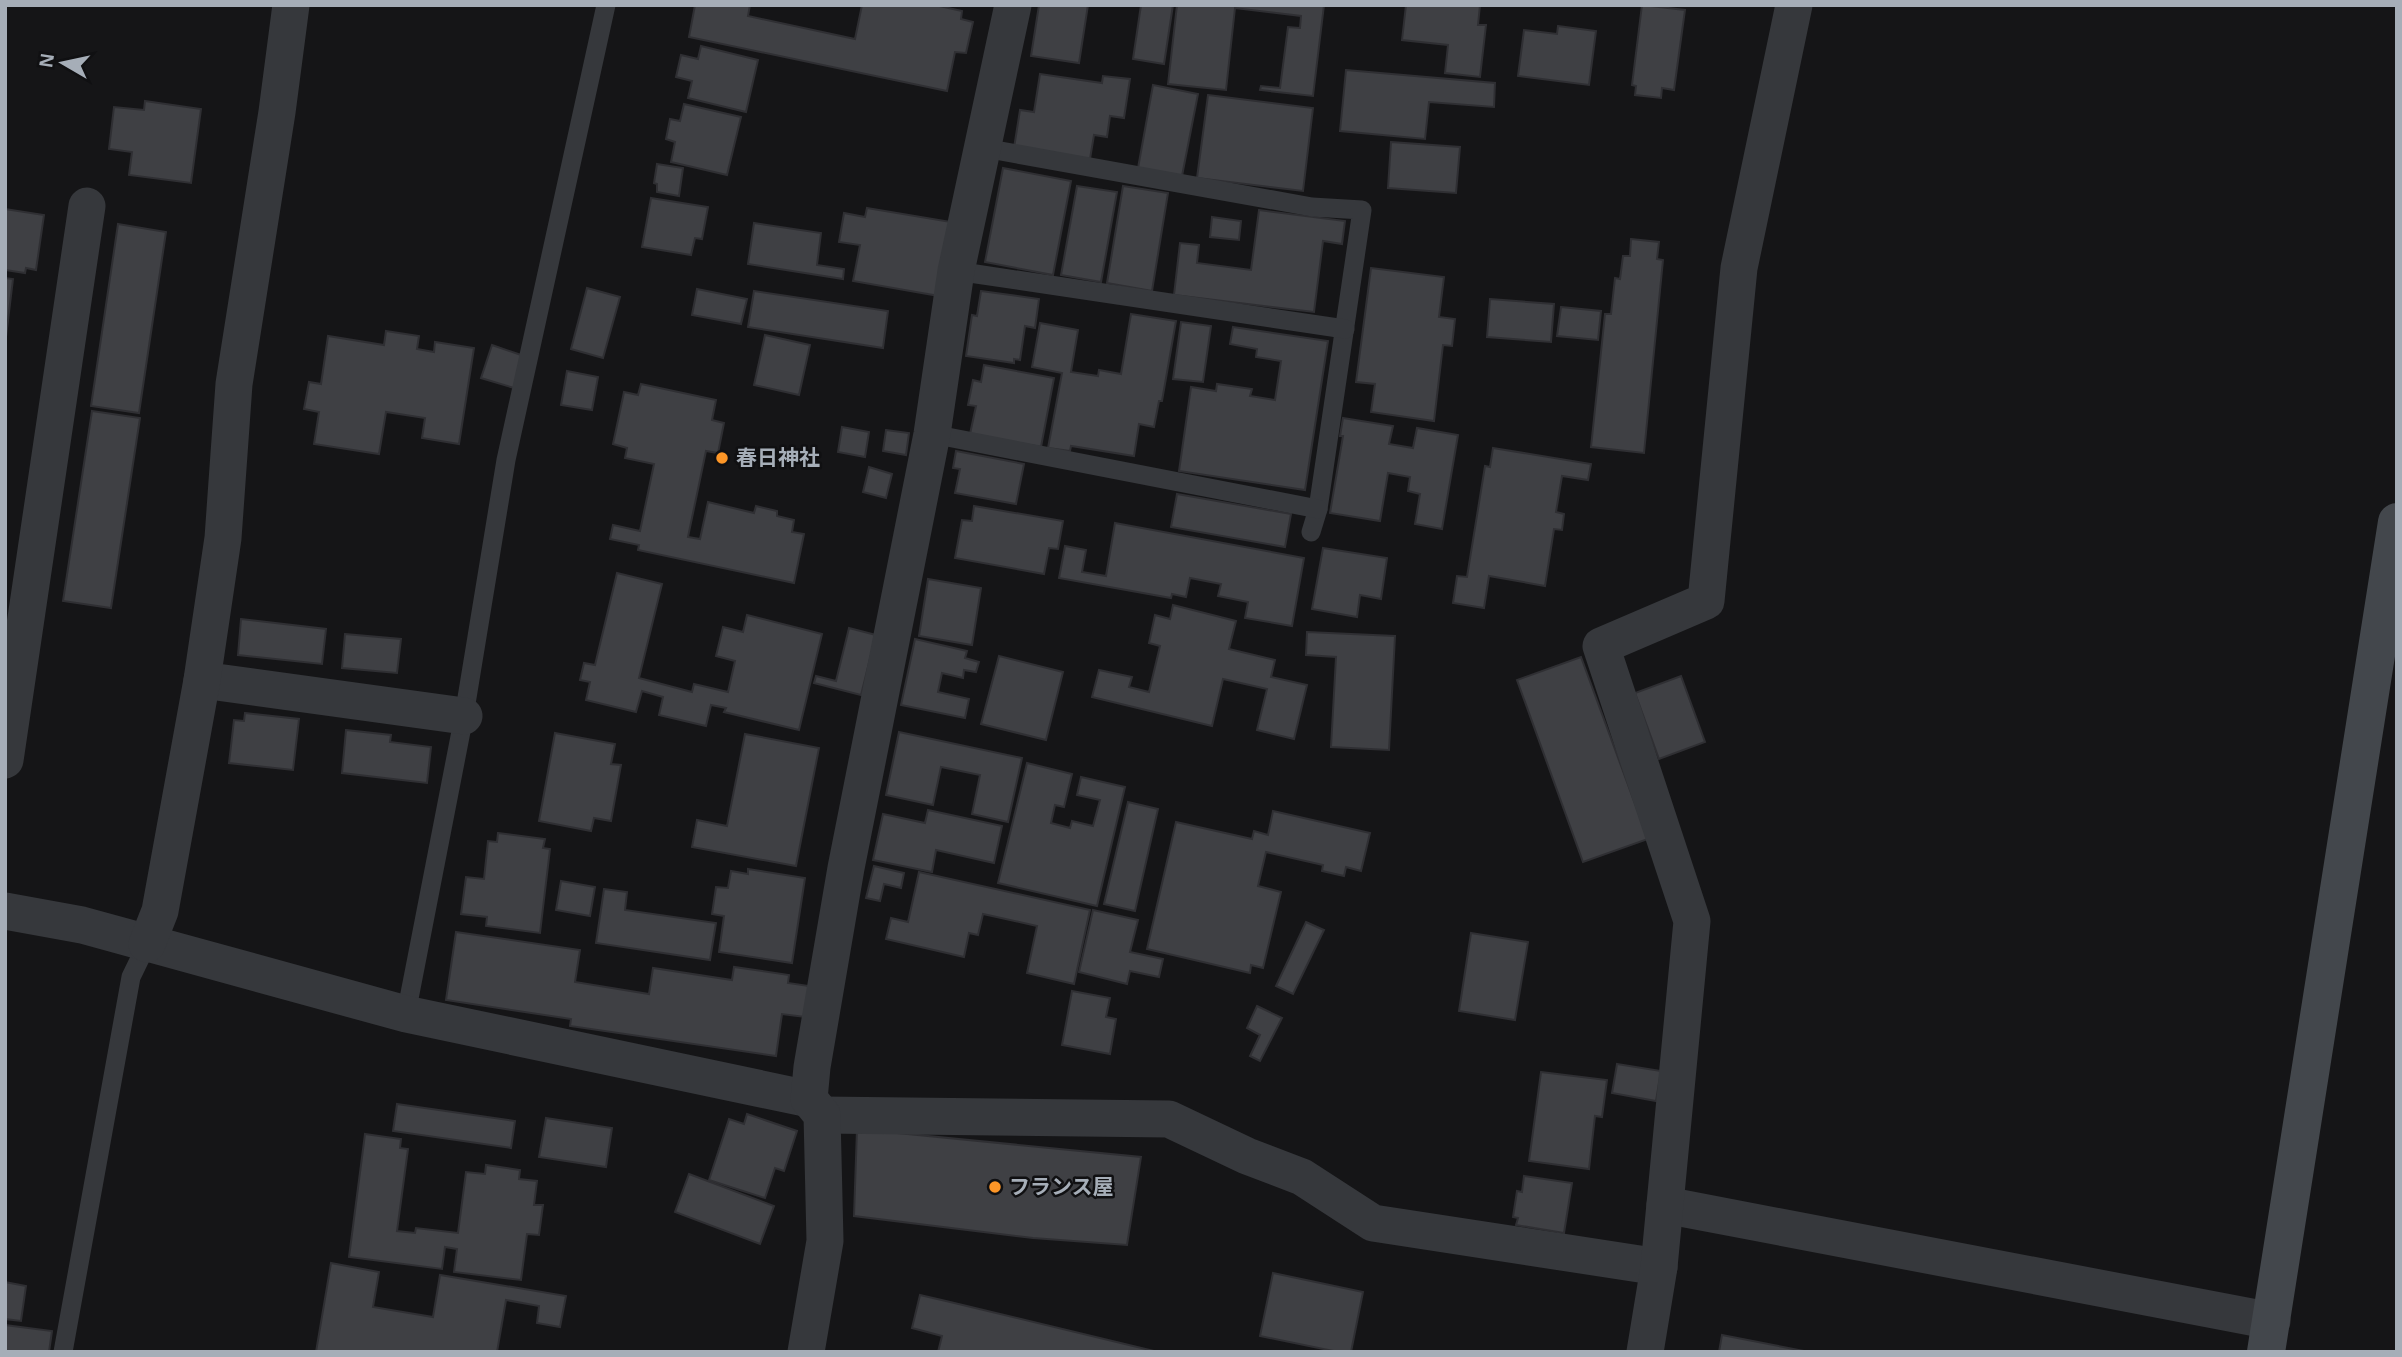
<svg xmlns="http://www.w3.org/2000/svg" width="2402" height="1357" font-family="Helvetica,'Noto Sans JP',sans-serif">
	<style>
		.building { fill: #3f4044; stroke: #2f2f33; stroke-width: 2 }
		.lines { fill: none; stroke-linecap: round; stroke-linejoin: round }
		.lane { stroke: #36383c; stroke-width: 19 }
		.street { stroke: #36383c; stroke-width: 37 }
		.secondary { stroke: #43474c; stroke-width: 38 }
		.poi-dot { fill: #fd9627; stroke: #101012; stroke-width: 2.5 }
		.labels { text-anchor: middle; stroke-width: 5; stroke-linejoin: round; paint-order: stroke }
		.poi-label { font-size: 21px; font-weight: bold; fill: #a6aeb8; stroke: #101012; text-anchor: start }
	</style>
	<rect width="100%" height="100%" fill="#151517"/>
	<g class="building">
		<polygon points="695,5 750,5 748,16 855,39 862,5 935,5 962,11 961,19 973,22 966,53 955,52 947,91 689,37"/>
		<polygon points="1039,5 1088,5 1079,63 1031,56"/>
		<polygon points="1141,5 1173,5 1164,64 1133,59"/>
		<polygon points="1177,5 1324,5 1313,96 1260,90 1261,86 1280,88 1288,27 1300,28 1301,16 1235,8 1226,90 1168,84"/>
		<polygon points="1406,5 1480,5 1478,25 1486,25 1480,77 1445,73 1448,45 1402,40"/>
		<polygon points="1642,5 1685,10 1674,90 1662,88 1661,98 1635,95 1636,86 1632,85"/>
		<polygon points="1558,26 1596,31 1589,85 1518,76 1524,30 1557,34"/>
		<polygon points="701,46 758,60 746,112 688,98 692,81 676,77 681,55 698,59"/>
		<polygon points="1346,70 1495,83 1494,107 1429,102 1425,139 1340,131"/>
		<polygon points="1040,74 1102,83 1103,76 1130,79 1124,118 1110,116 1107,137 1094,135 1090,159 1014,148 1020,110 1034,112"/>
		<polygon points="1153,85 1198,94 1182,176 1138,168"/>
		<polygon points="1208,95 1313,108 1303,191 1197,178"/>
		<polygon points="145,101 201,109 191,183 129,175 132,152 109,149 114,107 144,110"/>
		<polygon points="684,104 741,117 727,175 671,162 675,142 666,139 670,119 680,121"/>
		<polygon points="1391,142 1460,147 1456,193 1388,188"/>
		<polygon points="657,164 683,168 679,196 657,192 657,184 654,183"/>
		<polygon points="1003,168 1071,181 1053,275 985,262"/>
		<polygon points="1077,186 1117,192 1101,282 1061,275"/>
		<polygon points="1123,186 1168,193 1152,291 1107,283"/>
		<polygon points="651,198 708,207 702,239 695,238 691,255 642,247"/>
		<polygon points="867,208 951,222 939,296 853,281 860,245 839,242 844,213 865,217"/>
		<polygon points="5,209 44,215 36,270 26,268 25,273 5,270"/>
		<polygon points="1259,210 1345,221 1342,244 1323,241 1314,312 1174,295 1180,243 1199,245 1197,263 1251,270"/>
		<polygon points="1212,217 1241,221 1239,240 1210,237"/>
		<polygon points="754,223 821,233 817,265 844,269 843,279 748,264"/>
		<polygon points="118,224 166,232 139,413 91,406"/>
		<polygon points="1631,239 1659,242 1657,259 1663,260 1644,453 1591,447 1605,314 1611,314 1615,278 1620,279 1623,256 1630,256"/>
		<polygon points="1371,268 1444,277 1439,317 1455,319 1452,346 1443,345 1434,421 1371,412 1375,384 1356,382"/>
		<polygon points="5,278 13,279 6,337 5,337"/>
		<polygon points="587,288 620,297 603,358 571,349"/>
		<polygon points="697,289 747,299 741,324 692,315"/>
		<polygon points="754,291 888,311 883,348 748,327"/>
		<polygon points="981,291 1039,299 1035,328 1025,326 1020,360 1014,359 1014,363 966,356 972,315 977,316"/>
		<polygon points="1490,299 1554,304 1551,342 1487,337"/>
		<polygon points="1561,307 1601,311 1598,340 1557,336"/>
		<polygon points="1131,314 1176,321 1162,401 1159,401 1154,427 1139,424 1134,456 1071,446 1070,451 1048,448 1062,373 1032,367 1040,323 1078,330 1071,372 1098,376 1099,370 1121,374"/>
		<polygon points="1181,322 1211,326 1203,382 1173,379"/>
		<polygon points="1233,327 1328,341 1305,490 1179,471 1191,387 1216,391 1217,384 1252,389 1250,396 1275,400 1281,361 1256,357 1257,349 1230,344"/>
		<polygon points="386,331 419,336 417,349 434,352 435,342 474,348 459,444 422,438 425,418 386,412 379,454 314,444 319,412 304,409 309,382 321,384 328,336 384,345"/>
		<polygon points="765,335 810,345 799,395 754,385"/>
		<polygon points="492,345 524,356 514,388 481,378"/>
		<polygon points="984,365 1054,378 1041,447 970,434 976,406 968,405 973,380 981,382"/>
		<polygon points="567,371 598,377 592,410 561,405"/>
		<polygon points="641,384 716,400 712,420 724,423 718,453 706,451 688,537 700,539 708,502 754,513 756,506 777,511 777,516 794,520 792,532 804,534 794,583 638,550 639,545 610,539 613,525 640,531 654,464 625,458 627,448 613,444 624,392 638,395"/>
		<polygon points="92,411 140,418 111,608 63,601"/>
		<polygon points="1343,418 1393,426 1389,444 1413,448 1417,428 1458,435 1442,529 1415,524 1420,494 1408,491 1410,477 1388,473 1380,521 1330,513 1343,436 1340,436"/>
		<polygon points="842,427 869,432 865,457 838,452"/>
		<polygon points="886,430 909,433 906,455 883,451"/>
		<polygon points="1493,448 1591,464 1588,480 1562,476 1556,512 1564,514 1562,530 1554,529 1545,586 1489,576 1484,608 1453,603 1457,576 1467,577 1485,466 1490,467"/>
		<polygon points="956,451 1024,464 1016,504 955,493 960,469 953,468"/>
		<polygon points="869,467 892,474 886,498 863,492"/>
		<polygon points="1177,494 1291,514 1285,547 1171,527"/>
		<polygon points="974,506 1063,521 1058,549 1049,548 1044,574 955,558 962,520 972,521"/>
		<polygon points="1115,523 1304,558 1292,626 1245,618 1248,602 1218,596 1221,584 1190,578 1186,597 1172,594 1171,598 1059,578 1065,546 1086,550 1082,572 1106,576"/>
		<polygon points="1323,548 1387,558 1381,599 1360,595 1357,617 1312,609"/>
		<polygon points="617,573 662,584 639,678 692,692 694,684 728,692 735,661 716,656 723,627 743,632 747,615 822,634 799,730 724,712 726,708 711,705 706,726 659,715 663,697 642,691 636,712 586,700 590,682 580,680 584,663 595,665"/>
		<polygon points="928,579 981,588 972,645 919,636"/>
		<polygon points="1173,605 1236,621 1229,649 1275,660 1271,677 1307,685 1294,739 1257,730 1267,689 1223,679 1212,726 1092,697 1099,670 1132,677 1129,687 1149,692 1160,646 1149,643 1155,615 1170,619"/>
		<polygon points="241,619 326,629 322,664 238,655"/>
		<polygon points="849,628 876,635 861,695 814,683 816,676 836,681"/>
		<polygon points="1307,632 1395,636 1389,750 1331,747 1336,657 1306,655"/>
		<polygon points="345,634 401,639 397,673 342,668"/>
		<polygon points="915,639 967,651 965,658 979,662 976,672 964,670 963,678 942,673 938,692 969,699 965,718 901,705"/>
		<polygon points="999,656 1063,672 1046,740 981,724"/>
		<polygon points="1581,657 1648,839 1583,862 1517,680"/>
		<polygon points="1681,676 1705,742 1659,759 1635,693"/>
		<polygon points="245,713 299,719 293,770 229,763 234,720 244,721"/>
		<polygon points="346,730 391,735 390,742 431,747 427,783 342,773"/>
		<polygon points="899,732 1022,758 1008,822 972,814 980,775 941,767 933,805 886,795"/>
		<polygon points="555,733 615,744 611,764 621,765 611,821 594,818 591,831 539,821"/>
		<polygon points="745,734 819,748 796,866 692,847 697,820 727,826"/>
		<polygon points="1027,763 1072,774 1064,807 1055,805 1051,823 1070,828 1072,821 1093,826 1100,800 1077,795 1081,777 1125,787 1097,906 998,883"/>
		<polygon points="1128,802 1158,809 1135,911 1104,904"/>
		<polygon points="928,810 1002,826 994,863 936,850 932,872 873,860 883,814 925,823"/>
		<polygon points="1273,811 1370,833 1361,871 1346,867 1344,876 1322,871 1323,865 1266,852 1258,886 1281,892 1263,968 1251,965 1250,973 1147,949 1176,822 1252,839 1254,831 1268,835"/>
		<polygon points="498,833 545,839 543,848 550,849 540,933 486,926 487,917 461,914 466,877 484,879 488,841 497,842"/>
		<polygon points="874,866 904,873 901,888 884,884 880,901 866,898"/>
		<polygon points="748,869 805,878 792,963 719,952 724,916 712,914 716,887 728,888 731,871 748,874"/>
		<polygon points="919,872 1090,910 1074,984 1027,973 1037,926 983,914 978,935 969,933 964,957 886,939 891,918 908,922"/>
		<polygon points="561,881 595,887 590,916 556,910"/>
		<polygon points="604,889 627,892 625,910 716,923 710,960 596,943"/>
		<polygon points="1093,910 1138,920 1130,952 1163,959 1159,977 1130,971 1127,984 1079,972"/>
		<polygon points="1306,922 1324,930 1293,994 1276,986"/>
		<polygon points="456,932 580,950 575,982 649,994 653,968 732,980 734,967 789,975 788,983 809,986 805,1017 782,1014 776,1056 570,1026 571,1019 446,1000"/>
		<polygon points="1471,933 1528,942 1515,1020 1459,1011"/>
		<polygon points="1072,991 1110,998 1106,1017 1116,1019 1110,1054 1062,1045"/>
		<polygon points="1257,1006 1282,1018 1260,1061 1250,1056 1260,1035 1247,1028"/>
		<polygon points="1617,1064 1661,1071 1656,1101 1612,1093"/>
		<polygon points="1541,1072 1607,1080 1602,1117 1595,1116 1589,1169 1529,1161"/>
		<polygon points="397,1104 515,1121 511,1148 393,1131"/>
		<polygon points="747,1114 797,1131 784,1171 775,1168 765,1198 709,1180 729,1119 744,1124"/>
		<polygon points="546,1118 612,1128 606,1167 539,1157"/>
		<polygon points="857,1129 1141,1157 1127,1245 1033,1238 854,1216"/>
		<polygon points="365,1134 401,1139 400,1148 408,1149 397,1231 415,1233 416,1228 458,1233 466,1172 485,1174 486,1165 520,1170 519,1179 537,1181 534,1205 543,1205 539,1235 527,1234 521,1280 454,1272 457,1249 445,1247 442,1269 349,1257"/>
		<polygon points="689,1174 774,1206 760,1244 675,1212"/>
		<polygon points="1524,1176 1572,1183 1564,1233 1516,1225 1518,1218 1513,1217 1517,1191 1522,1192"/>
		<polygon points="331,1263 379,1272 373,1307 433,1317 440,1275 566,1296 560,1327 537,1323 539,1306 506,1300 497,1352 316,1352"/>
		<polygon points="1273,1273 1363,1292 1351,1352 1338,1352 1260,1336"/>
		<polygon points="5,1282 26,1286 21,1321 5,1319"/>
		<polygon points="920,1295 946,1301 1158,1352 938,1352 942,1336 912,1328"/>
		<polygon points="5,1325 52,1331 49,1352 5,1352"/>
		<polygon points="1722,1335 1809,1352 1719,1352"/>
	</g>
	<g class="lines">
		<g class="lane">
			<polyline points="984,148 1312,207 1362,210 1318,509 1311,532"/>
			<polyline points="956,271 1345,329"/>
			<polyline points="932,434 1318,509"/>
			<polyline points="406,1014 464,716 506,460 606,5"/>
			<polyline points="63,1352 131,977 147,944"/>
		</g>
		<g class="street">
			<polyline points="202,680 464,716"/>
			<polyline points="5,760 87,206"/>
			<polyline points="5,911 82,925 406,1014 809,1099"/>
			<polyline points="147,944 160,911 202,680 223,538 234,384 277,112 291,5"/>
			<polyline points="822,1115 1169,1119 1247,1156 1302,1177 1373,1223 1659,1267"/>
			<polyline points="1665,1205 2272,1321"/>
			<polyline points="806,1352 825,1241 822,1115 809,1099 812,1067 846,868 932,434 956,271 1013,5"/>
			<polyline points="1645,1352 1659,1267 1692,921 1601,646 1706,601 1739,268 1794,5"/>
		</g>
		<polyline class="secondary" points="2266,1352 2397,522"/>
	</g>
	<g class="poi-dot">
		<circle cx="722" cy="458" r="7"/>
		<circle cx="995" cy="1187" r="7"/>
	</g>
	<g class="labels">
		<g class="poi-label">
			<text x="736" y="465">春日神社</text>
			<text x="1009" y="1194">フランス屋</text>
		</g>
	</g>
	<rect width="2402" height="1357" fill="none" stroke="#a6aeb8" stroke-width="14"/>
	<g transform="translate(63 63) rotate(279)" stroke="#101012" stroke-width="5" paint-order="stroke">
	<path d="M0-5L12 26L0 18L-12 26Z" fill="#a6aeb8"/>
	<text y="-10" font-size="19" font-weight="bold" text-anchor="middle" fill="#a6aeb8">N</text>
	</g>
</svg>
